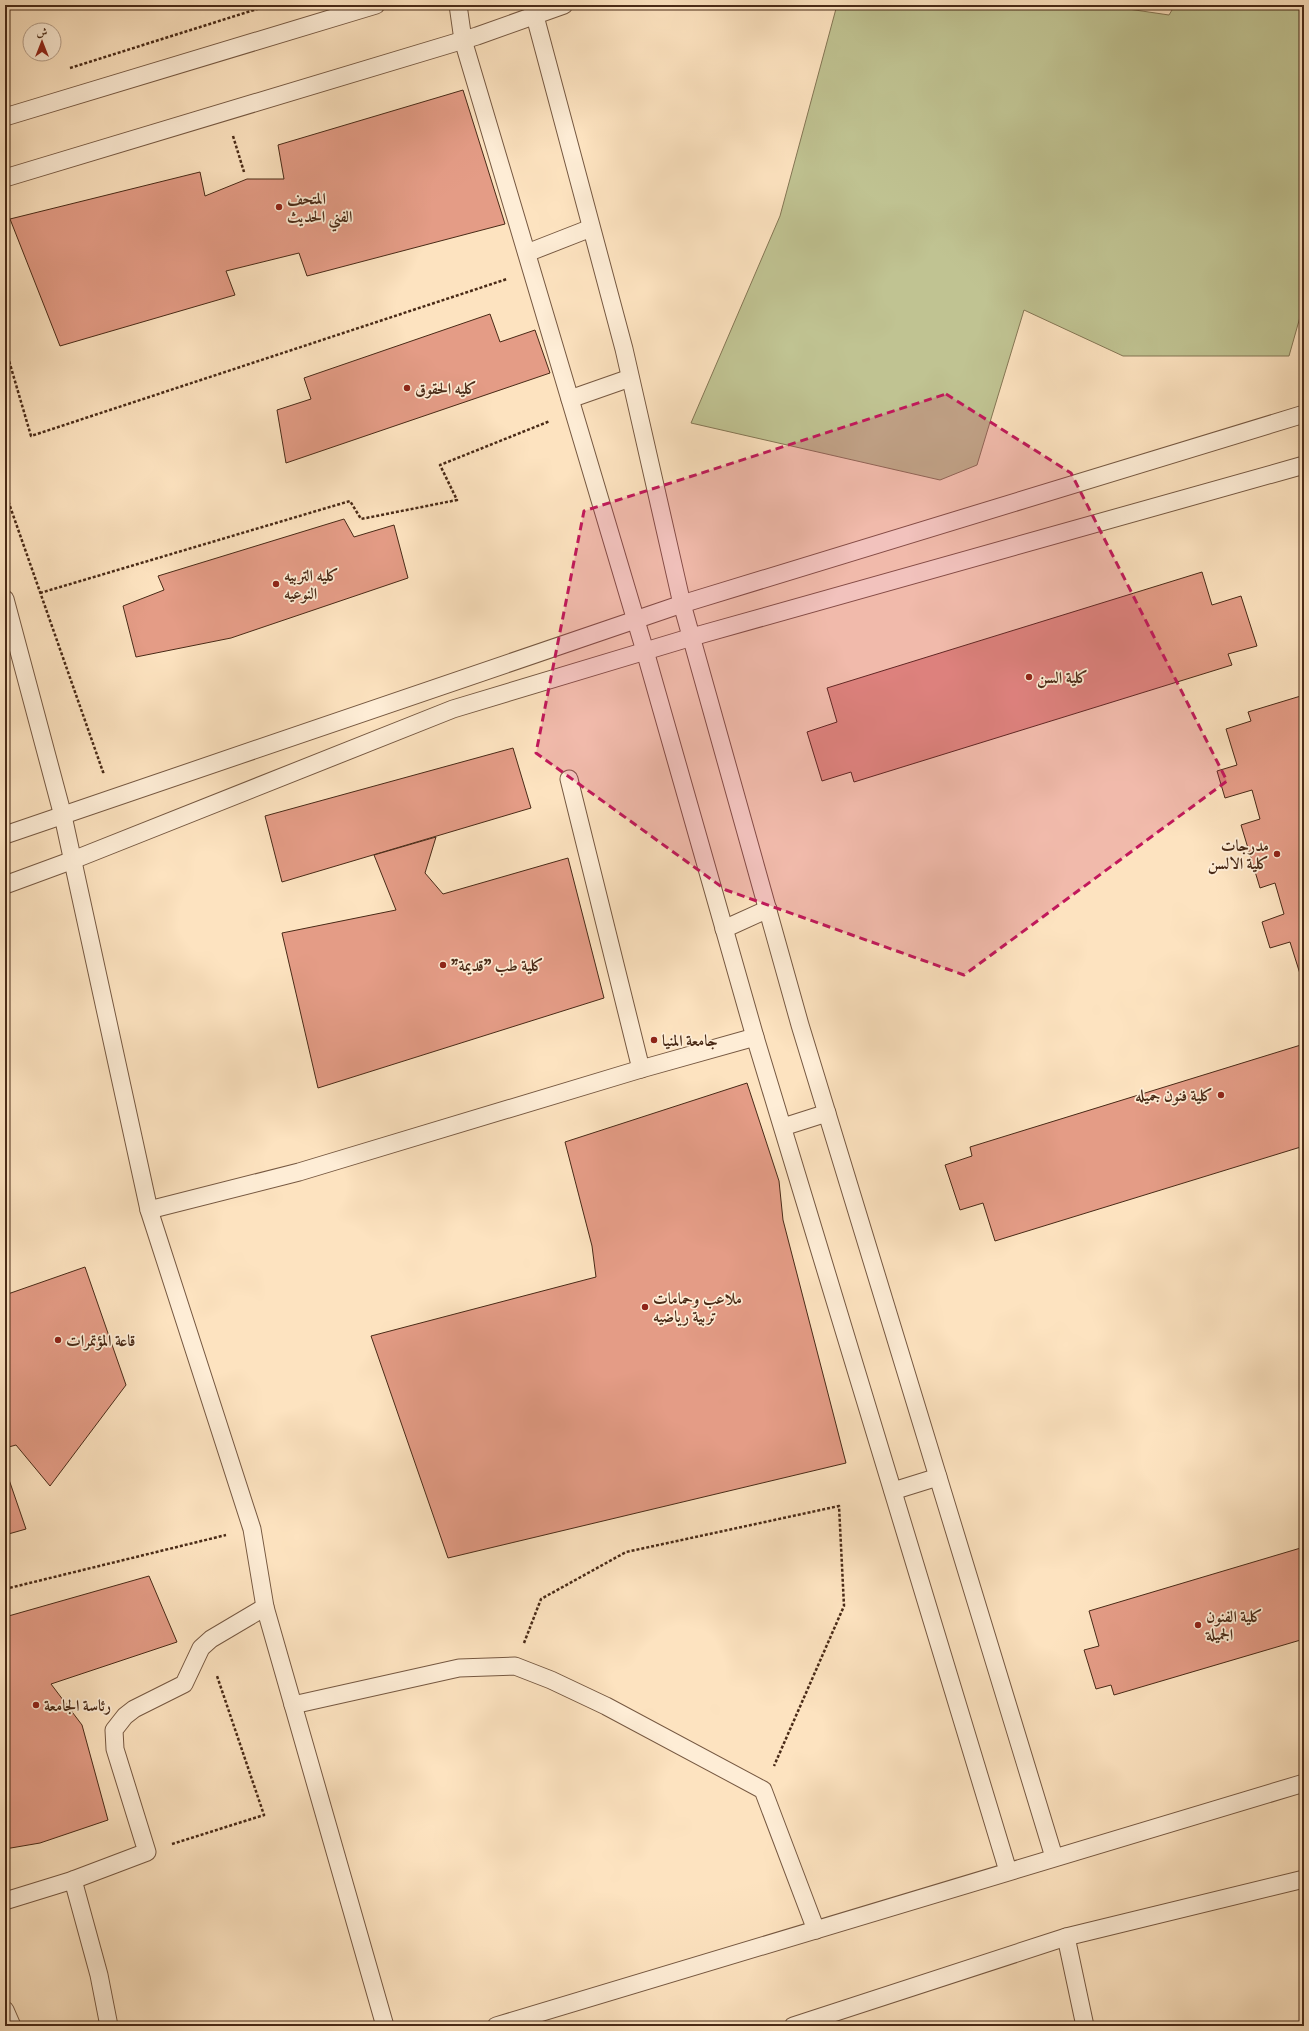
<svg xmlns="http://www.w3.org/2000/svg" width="1309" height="2031" font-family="'IM FELL Great Primer',Amiri,serif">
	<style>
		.green { fill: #c0c392; stroke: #847654 }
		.building { fill: #e49c86; stroke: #492a17 }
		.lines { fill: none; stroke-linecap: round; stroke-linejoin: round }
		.lane-casing { stroke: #765841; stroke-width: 19 }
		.path { stroke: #492a17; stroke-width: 2.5; stroke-dasharray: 3 2; stroke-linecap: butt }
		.lane { stroke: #feedd6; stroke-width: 17 }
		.marked { fill: #c2185b; fill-opacity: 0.2; stroke: #c2185b; stroke-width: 3; stroke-dasharray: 8 5; stroke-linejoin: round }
		.poi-dot { fill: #8f2418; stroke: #feedd6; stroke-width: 1.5 }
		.labels { text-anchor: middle; stroke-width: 3.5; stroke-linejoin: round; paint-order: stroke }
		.poi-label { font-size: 16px; font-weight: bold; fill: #492a17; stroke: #feedd6; text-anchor: start }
	</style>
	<rect width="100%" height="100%" fill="#fde3c0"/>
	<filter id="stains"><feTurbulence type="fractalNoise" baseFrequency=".005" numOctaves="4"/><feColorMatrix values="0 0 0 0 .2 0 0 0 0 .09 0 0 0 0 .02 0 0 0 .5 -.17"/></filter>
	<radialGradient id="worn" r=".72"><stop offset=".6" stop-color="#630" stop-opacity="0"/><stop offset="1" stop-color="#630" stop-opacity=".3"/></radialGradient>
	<polygon class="green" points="837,5 1101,5 1169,15 1175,5 1304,5 1304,303 1289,356 1123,356 1024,310 977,465 940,480 691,423 780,216"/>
	<g class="building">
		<polygon points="463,90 505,224 307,276 299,253 226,271 235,295 60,346 10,219 200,172 205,196 247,179 284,179 278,145"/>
		<polygon points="490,314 500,342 535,330 550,373 286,463 277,410 311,399 304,378"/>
		<polygon points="344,519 354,537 394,525 408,578 231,638 136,657 123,606 164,590 158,576"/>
		<polygon points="1202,572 1212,605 1241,596 1257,646 1228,654 1232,665 854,782 851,772 822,781 807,732 837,722 827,688"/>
		<polygon points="1304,695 1304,976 1301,977 1290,942 1270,948 1262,922 1284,914 1275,883 1260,888 1241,825 1260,819 1252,790 1225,798 1217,771 1237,765 1226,729 1251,721 1248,712"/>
		<polygon points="513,748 531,808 282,882 265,816"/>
		<polygon points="436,837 425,873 443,894 568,858 604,998 318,1088 282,933 396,910 374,855"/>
		<polygon points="1304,1044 1304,1146 995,1241 983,1203 960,1210 945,1165 972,1156 970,1147"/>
		<polygon points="747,1083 779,1181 783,1220 846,1463 448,1558 371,1336 596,1277 592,1246 565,1142"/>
		<polygon points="85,1267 126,1385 50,1486 16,1445 5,1448 5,1295"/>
		<polygon points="5,1468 26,1529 5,1535"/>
		<polygon points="1304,1547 1304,1639 1114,1695 1111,1685 1096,1689 1084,1650 1099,1646 1089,1611"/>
		<polygon points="149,1576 177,1642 51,1684 82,1725 108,1820 40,1843 5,1849 5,1617"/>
	</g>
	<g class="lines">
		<g class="lane-casing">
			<g id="lane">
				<polyline points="458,5 463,40 645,651 755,1037 1008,1871"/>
				<polyline points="532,5 624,349 682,604 800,1025 1054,1857"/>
				<polyline points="5,117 376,5"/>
				<polyline points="5,178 477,36 564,5"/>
				<polyline points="527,253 591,228"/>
				<polyline points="570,399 630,378"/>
				<polyline points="5,599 63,816 149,1210 252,1529 265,1607 385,2026"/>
				<polyline points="569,779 641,1069"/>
				<polyline points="5,835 682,604 1304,414"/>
				<polyline points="5,885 73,860 453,709 692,637 1304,465"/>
				<polyline points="724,929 768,909"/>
				<polyline points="783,1127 827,1113"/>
				<polyline points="149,1210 299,1172 641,1069 755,1037"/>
				<polyline points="893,1491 938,1477"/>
				<polyline points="293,1705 459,1668 515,1666 551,1680 606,1706 763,1790 816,1930"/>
				<polyline points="73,1880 99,1975 109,2026"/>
				<polyline points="5,1901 73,1880 147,1852 115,1749 114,1730 125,1716 134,1709 184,1684 201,1648 211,1639 265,1607"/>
				<polyline points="1066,1937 1085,2026"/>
				<polyline points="5,2010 12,2026"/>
				<polyline points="496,2026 1304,1783"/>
				<polyline points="793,2026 1066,1937 1304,1879"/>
			</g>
		</g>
		<g class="path">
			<polyline points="70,68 270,5"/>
			<polyline points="233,136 244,172"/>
			<polyline points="5,347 31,436 507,279"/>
			<polyline points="5,492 103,772 106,771"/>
			<polyline points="40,593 350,501 361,519 457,500 440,465 550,421"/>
			<polyline points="5,1589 226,1535"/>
			<polyline points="524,1643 541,1599 626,1552 839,1506 844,1606 774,1766"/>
			<polyline points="172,1844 264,1815 217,1676"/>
		</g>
		<use href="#lane" class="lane"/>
	</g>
	<path class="marked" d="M946 394 1071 473 1227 781 964 975 726 890 536 753 584 511Z"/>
	<g class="poi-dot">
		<circle cx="279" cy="207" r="4"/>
		<circle cx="407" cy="388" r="4"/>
		<circle cx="276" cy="584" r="4"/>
		<circle cx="1029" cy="677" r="4"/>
		<circle cx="1277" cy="854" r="4"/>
		<circle cx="443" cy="965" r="4"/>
		<circle cx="654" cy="1040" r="4"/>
		<circle cx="1221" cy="1095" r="4"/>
		<circle cx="645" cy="1307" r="4"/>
		<circle cx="58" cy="1340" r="4"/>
		<circle cx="1198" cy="1625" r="4"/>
		<circle cx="36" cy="1705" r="4"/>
	</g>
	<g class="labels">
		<g class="poi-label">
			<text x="287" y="204">المتحف<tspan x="287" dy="18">الفني الحديث</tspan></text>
			<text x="415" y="394">كليه الحقوق</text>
			<text x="284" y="581">كليه التربيه<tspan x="284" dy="18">النوعيه</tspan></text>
			<text x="1037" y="683">كلية السن</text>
			<text x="1269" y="851" text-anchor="end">مدرجات<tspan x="1269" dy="18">كلية الالسن</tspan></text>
			<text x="451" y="971">"كلية طب "قديمة</text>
			<text x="662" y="1046">جامعة المنيا</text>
			<text x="1213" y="1101" text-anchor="end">كلية فنون جميله</text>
			<text x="653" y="1304">ملاعب وحمامات<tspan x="653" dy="18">تربية رياضيه</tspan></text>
			<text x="66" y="1346">قاعة المؤتمرات</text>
			<text x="1206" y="1622">كلية الفنون<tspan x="1206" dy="18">الجميلة</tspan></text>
			<text x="44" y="1711">رئاسة الجامعة</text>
		</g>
	</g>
	<rect width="1309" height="2031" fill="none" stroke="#fde3c0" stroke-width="20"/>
	<rect x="6" y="6" width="1297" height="2019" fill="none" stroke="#492a17" stroke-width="2"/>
	<rect x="10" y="10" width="1289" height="2011" fill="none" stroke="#492a17"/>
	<g transform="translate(42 42)"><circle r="19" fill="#feedd6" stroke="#b69f8a"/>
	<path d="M0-3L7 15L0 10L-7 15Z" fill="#8f2418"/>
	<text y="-6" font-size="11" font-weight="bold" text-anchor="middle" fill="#492a17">ش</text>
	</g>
	<rect width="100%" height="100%" filter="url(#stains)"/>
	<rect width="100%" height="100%" fill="url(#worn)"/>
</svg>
